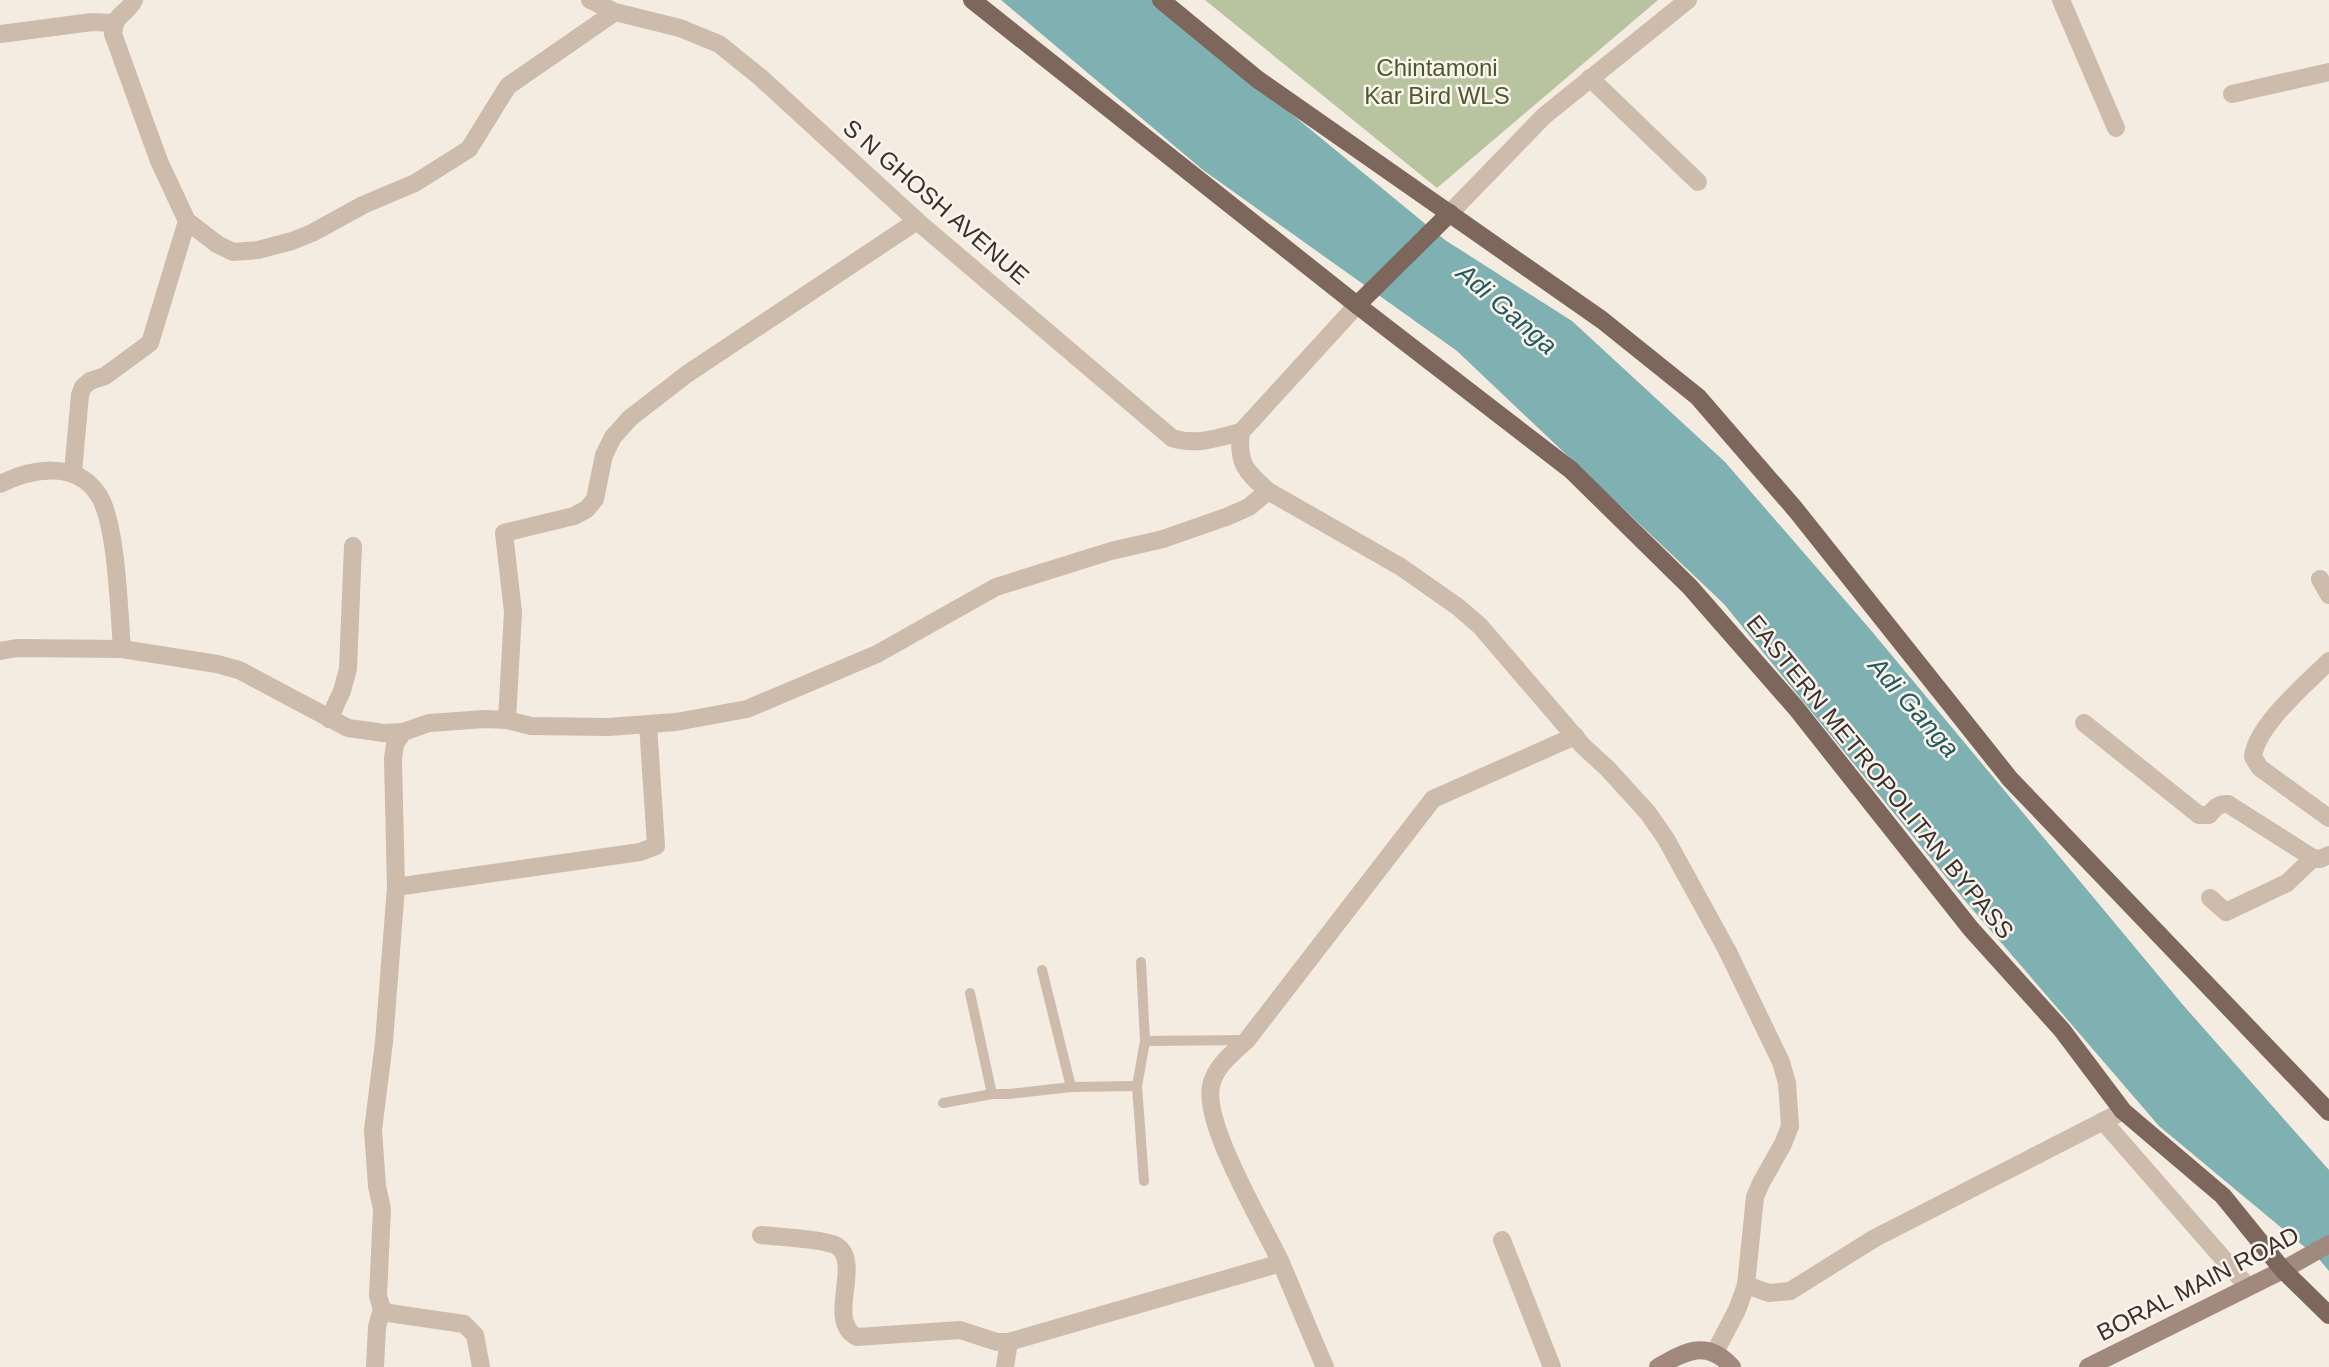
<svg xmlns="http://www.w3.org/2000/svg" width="2329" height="1367" font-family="Helvetica,sans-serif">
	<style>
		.green { fill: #b8c4a0 }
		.water { fill: #7fb0b2 }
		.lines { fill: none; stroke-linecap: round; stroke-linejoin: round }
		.service { stroke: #cdbbac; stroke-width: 10 }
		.minor { stroke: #cdbbac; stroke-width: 18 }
		.secondary { stroke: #a18a7d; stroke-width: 18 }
		.primary { stroke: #7d675c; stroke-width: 18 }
		.labels { text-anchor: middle; stroke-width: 5; stroke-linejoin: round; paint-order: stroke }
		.park-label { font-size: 24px; fill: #4a5a2e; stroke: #fbf5ee }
		.street-label { font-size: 24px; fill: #3b302b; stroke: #fbf5ee }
		.water-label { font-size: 26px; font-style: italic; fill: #1f5a5e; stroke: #fbf5ee }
	</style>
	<rect width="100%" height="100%" fill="#f4ebe1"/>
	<polygon class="green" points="1205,0 1658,0 1437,188"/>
	<polygon class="water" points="1001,0 1153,0 1445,240 1572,321 1725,462 1869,628 2183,1005 2329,1170 2329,1271 2319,1259 2159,1126 1967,903 1724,604 1457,351 1203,170"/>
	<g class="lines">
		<g class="service">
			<polyline points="1141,962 1145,1041"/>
			<polyline points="1042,970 1071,1087"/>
			<polyline points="970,993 992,1094 1009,1094 1071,1087 1137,1086"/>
			<polyline points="943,1103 992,1094"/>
			<polyline points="1144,1181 1137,1086 1145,1041 1247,1040"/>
		</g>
		<g class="minor">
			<path d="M134 0C127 15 114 13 113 34L159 161 187 221 217 244 233 252 258 250 292 241 312 233 363 205 415 183 469 149 508 86 615 12"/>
			<path d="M590 0 615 12 680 28 719 44 760 77 917 221 1172 438C1196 446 1217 438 1241 432"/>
			<polyline points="2061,0 2116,128"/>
			<polyline points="0,34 92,22 113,23"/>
			<polyline points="1590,78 1698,182"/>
			<polyline points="2232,94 2329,72"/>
			<polyline points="1450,213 1544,116 1688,0"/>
			<path d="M1357 305 1241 432C1237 463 1246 472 1268 491L1401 567 1458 607 1480 626 1583 746 1608 769 1648 813 1666 839 1727 950 1781 1062 1787 1083 1790 1126 1783 1144 1761 1183 1755 1197 1746 1285 1737 1310 1715 1352"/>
			<polyline points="73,472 80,395 83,387 90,381 105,376 150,343 187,221"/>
			<path d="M0 484C31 469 75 460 98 494 117 522 119 613 122 649"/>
			<polyline points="2320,579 2329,595"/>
			<polyline points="0,651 17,648 122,649 217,664 239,670 348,728 384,733 403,732"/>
			<path d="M2329 661C2306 684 2256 726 2253 757L2260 768 2329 818"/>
			<polyline points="329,719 342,691 348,669 353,546"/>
			<polyline points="507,720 513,612 504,533 574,516 587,509 595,499 604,455 613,437 630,418 687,374 917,221"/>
			<path d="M2084 723 2199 815H2209C2215 808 2219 803 2228 804L2313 858 2320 859 2329 855"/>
			<polyline points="396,887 640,852 656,846 648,724"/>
			<polyline points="2210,898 2226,912 2287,883 2313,858"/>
			<polyline points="2103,1121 2248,1287"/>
			<path d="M761 1235C777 1237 825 1239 837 1246 863 1263 825 1321 857 1337L960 1330 997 1342H1009L1281 1263"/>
			<polyline points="1502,1240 1552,1367"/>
			<polyline points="1746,1285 1769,1293 1790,1291 1875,1238 2123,1111"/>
			<polyline points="375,1367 377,1327 382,1309"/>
			<polyline points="481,1367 475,1335 464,1324 389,1313 382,1309 378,1296 382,1209 377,1186 373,1130 384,1042 396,887 393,759 395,744 403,732 429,723 485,719 507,720 531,726 608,727 676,722 747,709 877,654 996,587 1111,551 1163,539 1226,517 1249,507 1268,491"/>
			<polyline points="1005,1367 1009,1342"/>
			<path d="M1325 1367C1310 1333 1296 1298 1281 1263 1263 1224 1203 1125 1211 1086 1215 1066 1233 1053 1247 1040L1433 799 1575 736"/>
		</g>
		<g class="secondary">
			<path d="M1658 1367C1686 1351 1707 1339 1732 1367"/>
			<polyline points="2088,1367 2283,1270 2329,1244"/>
		</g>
		<g class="primary">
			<polyline points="972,0 1357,305 1571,470 1690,587 1796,708 1971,929 2062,1030 2123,1111 2223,1196 2283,1270 2329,1315"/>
			<polyline points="1161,0 1257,79 1602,320 1698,397 1795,509 2010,779 2329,1112"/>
			<polyline points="1357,305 1450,213"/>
		</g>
	</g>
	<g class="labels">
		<g class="park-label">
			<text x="1437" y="76">Chintamoni<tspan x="1437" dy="28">Kar Bird WLS</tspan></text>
		</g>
		<g class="street-label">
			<text transform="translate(936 202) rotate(41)" y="8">S N GHOSH AVENUE</text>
			<text transform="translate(1880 777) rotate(51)" y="8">EASTERN METROPOLITAN BYPASS</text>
			<text transform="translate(2198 1284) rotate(-27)" y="8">BORAL MAIN ROAD</text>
		</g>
		<g class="water-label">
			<text transform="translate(1507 309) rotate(41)" y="9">Adi Ganga</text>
			<text transform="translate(1914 707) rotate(49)" y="9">Adi Ganga</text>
		</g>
	</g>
</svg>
